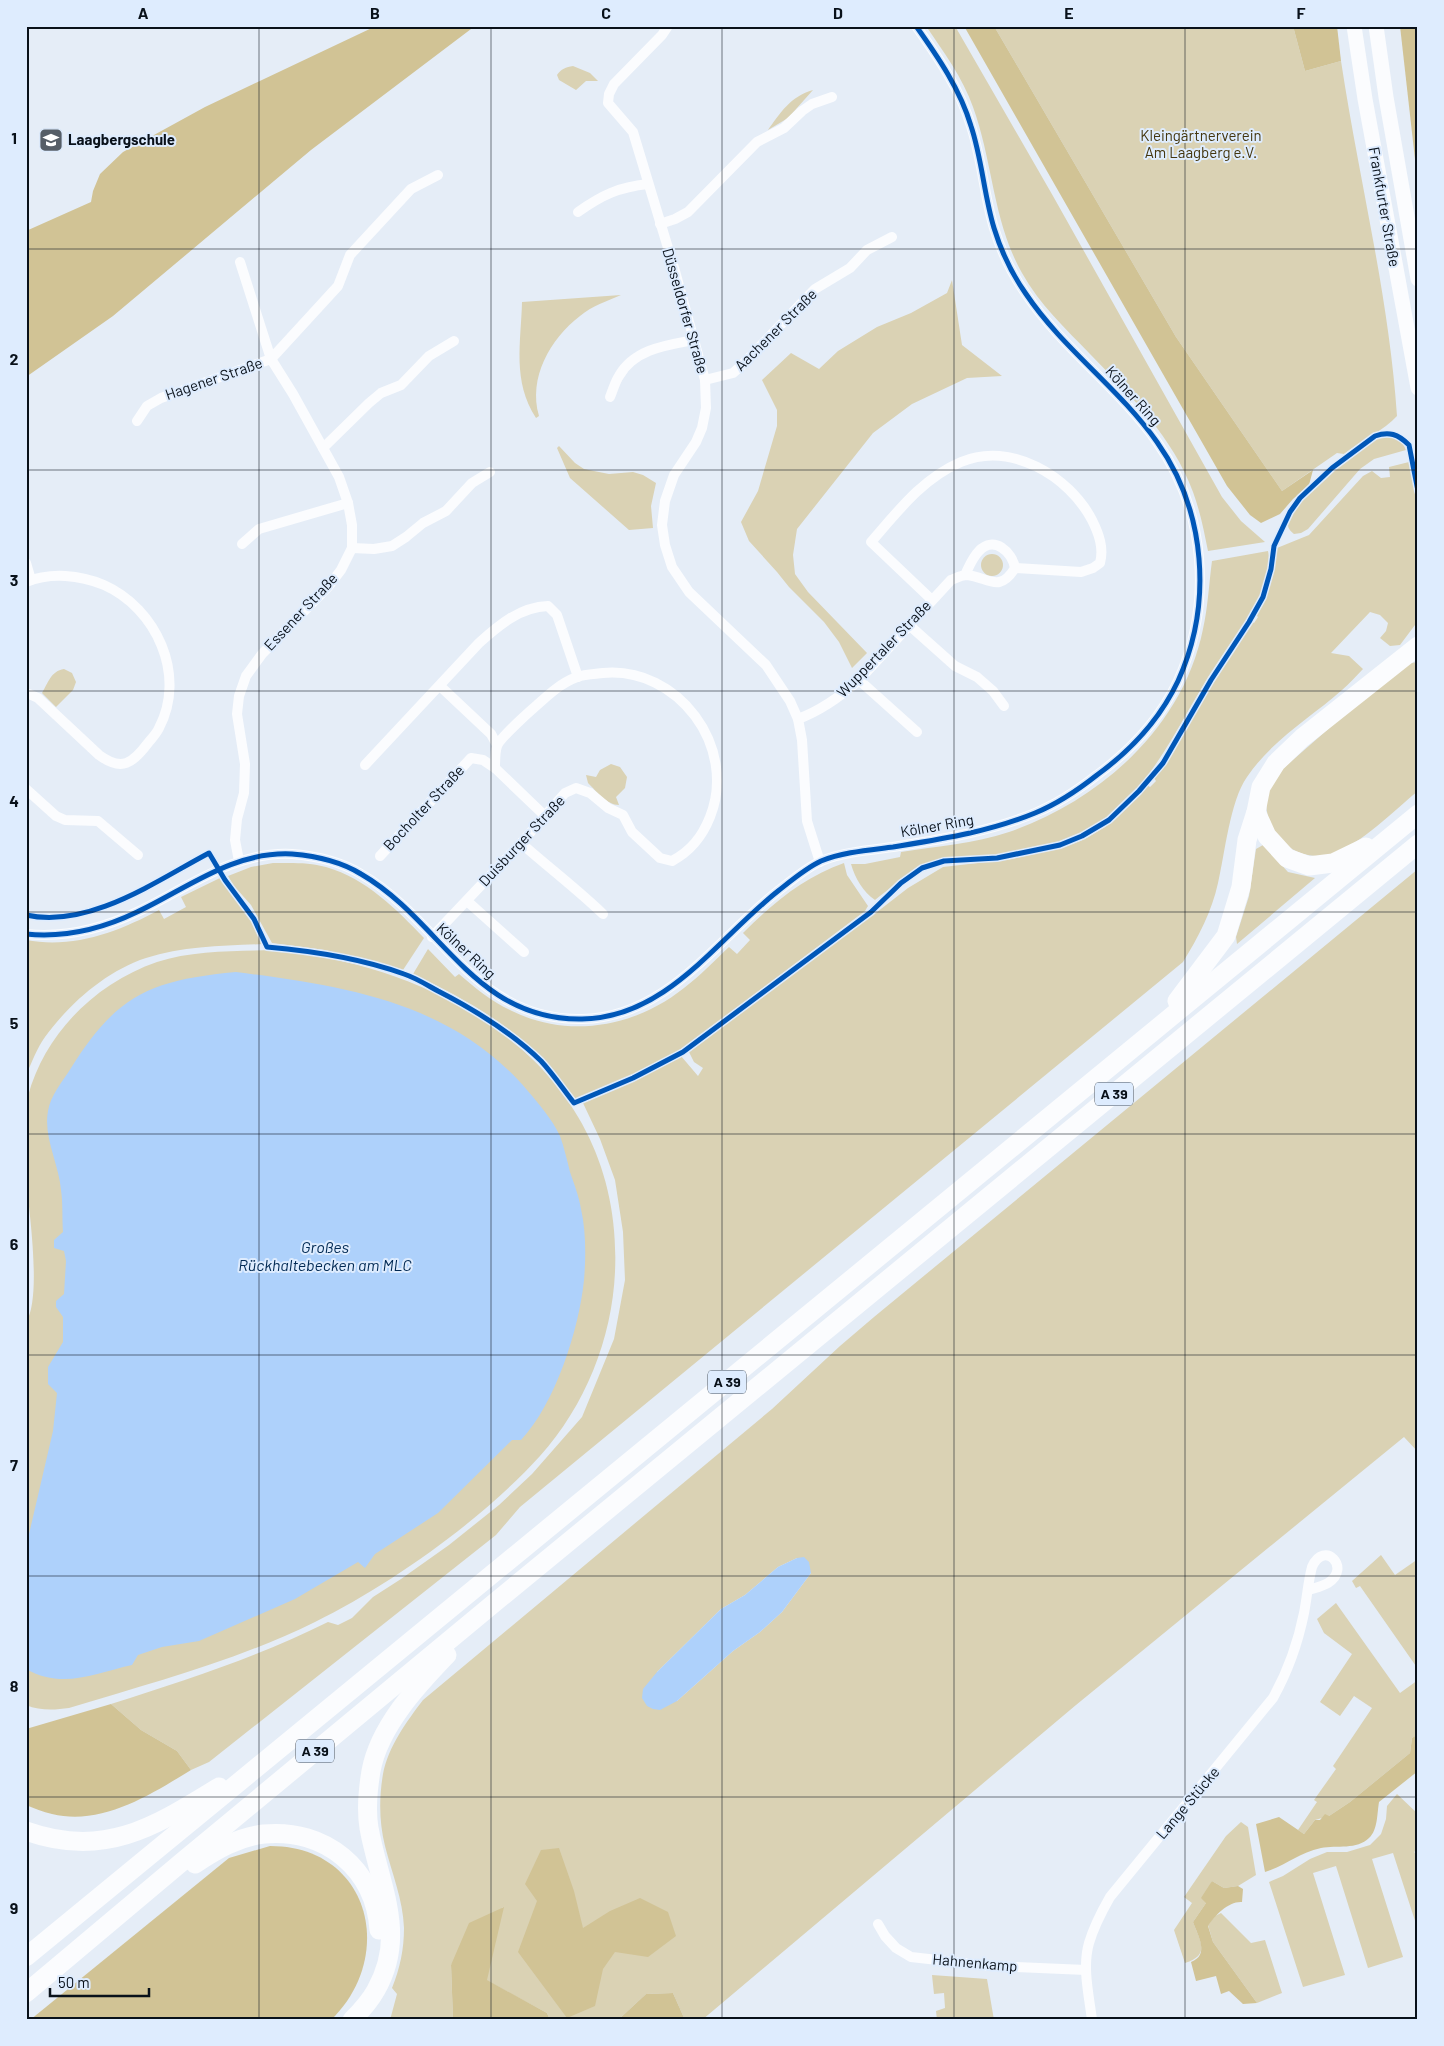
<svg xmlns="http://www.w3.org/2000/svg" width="1444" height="2046" font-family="Barlow,sans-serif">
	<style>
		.green { fill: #dad2b4; fill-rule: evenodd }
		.forest { fill: #d1c395 }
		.water { fill: #aed1fb }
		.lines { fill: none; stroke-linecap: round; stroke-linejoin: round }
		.street { stroke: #fbfcfe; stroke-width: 10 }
		.secondary { stroke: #fbfcfe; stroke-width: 15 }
		.highway { stroke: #fbfcfe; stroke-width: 19 }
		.cycleway-casing { stroke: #deecfe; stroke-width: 8 }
		.cycleway { stroke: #0057b8; stroke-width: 5 }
		.grid { fill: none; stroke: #09111a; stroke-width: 1; stroke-opacity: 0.55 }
		.labels { text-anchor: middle; stroke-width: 4; stroke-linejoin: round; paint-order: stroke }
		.shield { fill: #deecfe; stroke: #49535e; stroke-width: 1 }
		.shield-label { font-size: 14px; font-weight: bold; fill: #09111a }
		.park-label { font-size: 15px; fill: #44360e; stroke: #deecfe }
		.poi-label { font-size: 15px; font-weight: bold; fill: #09111a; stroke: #deecfe; text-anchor: start }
		.street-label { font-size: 15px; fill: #09111a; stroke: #deecfe }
		.water-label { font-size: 16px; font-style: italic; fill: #012953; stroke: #deecfe }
		.neatline { fill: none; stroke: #09111a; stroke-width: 2 }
		.grid-label { font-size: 16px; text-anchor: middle; font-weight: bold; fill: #09111a }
	</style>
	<rect width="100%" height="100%" fill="#e5edf7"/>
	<g class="green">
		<path d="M926 26H955L1053 196 1222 497 1241 521 1265 542 1208 551C1204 531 1200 511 1193 492 1173 437 1130 395 1090 354 1066 329 1039 304 1022 273 993 222 993 162 973 107 963 78 943 51 926 26Z"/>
		<path d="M994 26H1293L1305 71 1341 61C1359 180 1389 296 1397 416 1385 430 1360 441 1344 454L1337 453 1282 491 1176 337Z"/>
		<path d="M573 66 590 73 598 81H586L576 90 559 80 557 75C561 69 566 67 573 66Z"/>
		<path d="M813 90 788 118 768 130C780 113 791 96 813 90Z"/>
		<polygon points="952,280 962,345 1002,376 967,378 912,404 873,433 797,529 793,555 795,574 808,592 867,653 852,668 839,642 824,622 789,587 777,572 749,541 741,522 758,491 777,426 777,410 762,380 791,353 819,369 838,351 877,327 911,313 947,293"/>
		<path d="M621 295C607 301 592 306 580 316 550 339 528 378 539 416L536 418C512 381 521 343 522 302Z"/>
		<path d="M1382 435C1394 434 1401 438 1406 450L1374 459 1360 469 1308 529 1301 533 1294 534C1291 531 1288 529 1288 525 1289 501 1361 447 1382 435Z"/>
		<polygon points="559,446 575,463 584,469 609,474 633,472 643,475 656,483 651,506 653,528 629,530 570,478 557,448"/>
		<path d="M1409 462 1418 507V621L1400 645 1390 646 1380 638 1386 631 1388 623 1380 615 1370 612 1331 653 1349 656 1363 669C1356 676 1349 684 1342 690 1309 719 1272 740 1247 777 1230 801 1225 853 1218 883 1212 911 1198 938 1183 962L520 1507 496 1535 209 1762 191 1770 177 1751 141 1730 111 1704C185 1680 258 1657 328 1622L338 1625 352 1618 373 1597 401 1579 449 1545 499 1505 532 1474 582 1417 614 1339 625 1280 623 1232 615 1180 600 1139 583 1103 629 1083 681 1056 698 1076 703 1068 694 1062 689 1052 868 917 877 912 908 888 943 867 1012 859 1064 847 1085 839 1105 827 1147 785 1150 787 1156 781 1154 778 1162 767 1205 692 1251 621 1254 623 1258 617 1256 615 1270 585 1277 548 1309 535 1363 476 1372 471 1381 478 1390 477 1389 467Z"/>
		<path d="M1268 551C1276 585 1238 632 1220 659 1180 717 1156 787 1094 827 1064 847 1023 853 988 856 973 858 958 857 943 859 918 863 895 885 875 900 863 892 855 878 851 864H865L900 857 901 852C937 846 974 844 1009 832 1101 800 1183 727 1203 629 1208 607 1209 583 1212 561Z"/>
		<circle cx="992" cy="565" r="11"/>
		<path d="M1418 662V791C1392 812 1363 843 1332 854 1321 858 1308 856 1298 852 1275 842 1260 814 1269 789 1271 784 1275 778 1278 773L1391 674 1411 663Z"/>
		<path d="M64 669 72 673 76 682 73 690 56 707 42 693C48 683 51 671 64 669Z"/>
		<path d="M611 764 620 767 627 777 625 788 616 797 619 805C607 805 597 792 588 783L586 775 596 777 600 770Z"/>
		<polygon points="1263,845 1288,872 1315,878 1237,944 1236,937 1249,896 1256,849"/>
		<path d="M273 863C291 863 309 862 326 867 367 879 396 909 424 938L403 970 325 950 272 943 251 905 234 886 228 876 251 867Z"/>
		<path d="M844 863 847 875 868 906 865 911 680 1050 618 1082 576 1099C561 1081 547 1063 530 1047 496 1016 455 994 413 974L428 949 455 977 459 974C475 988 492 1002 512 1011 569 1039 635 1027 684 988 700 976 714 961 729 947L737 954 750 940 743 933C773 903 804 877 844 863Z"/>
		<path d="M1418 869V1452L1404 1437 1076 1705 702 2020H685L673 1993 646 1994 618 2020H550L547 2013 486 1980 503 1907 451 1965 453 2020H390L397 1994 392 1988C400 1968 404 1949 404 1928 403 1899 392 1874 385 1846 379 1822 379 1798 383 1774 388 1747 407 1721 423 1700L772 1409 840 1346 874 1317ZM797 1558 811 1573 782 1612 760 1632 733 1651 677 1701 657 1672 721 1609 745 1595 778 1567Z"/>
		<path d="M220 878 249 913 263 944C224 946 183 946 146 958 106 971 69 1004 45 1037 37 1048 32 1062 26 1075V940C73 949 118 932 159 910L164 919 186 907 181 897Z"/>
		<path d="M274 950C451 967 624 1073 615 1272 612 1339 585 1406 540 1456 483 1519 392 1584 315 1622 238 1660 152 1683 69 1708 55 1710 40 1711 26 1705V1322C42 1298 29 1210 26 1179 25 1163 26 1146 26 1130 26 1119 25 1106 28 1096 45 1033 96 983 157 962 193 950 236 951 274 950Z"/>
		<polygon points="1381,1555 1395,1575 1418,1559 1418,1669 1360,1586 1356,1588 1352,1581"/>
		<polygon points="1336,1603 1400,1693 1418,1680 1418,1734 1412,1738 1410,1753 1350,1802 1329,1816 1315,1820 1304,1834 1298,1830 1317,1802 1314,1800 1336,1769 1333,1766 1372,1708 1354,1696 1340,1716 1320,1702 1352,1654 1324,1633 1317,1619"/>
		<polygon points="1397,1794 1418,1814 1418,1849 1414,1852 1418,1856 1418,1930 1393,1853 1372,1859 1403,1957 1368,1968 1336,1866 1313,1873 1345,1975 1303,1987 1269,1882 1283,1876 1310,1859 1327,1852 1347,1852 1370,1845 1381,1834 1386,1819 1387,1806"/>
		<path d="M1241 1822 1248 1827 1256 1875 1238 1886 1224 1888 1212 1881 1206 1903 1193 1922C1200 1941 1211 1955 1185 1963L1174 1930 1192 1903 1184 1897 1226 1836Z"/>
		<polygon points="1221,1913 1251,1943 1265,1940 1282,1993 1257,2003 1213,1942 1208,1925 1215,1916"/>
		<polygon points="932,1975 987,1979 994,2020 937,2020 936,2011 945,2008 944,1993 934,1994"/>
	</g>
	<g class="forest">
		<polygon points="376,26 475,26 311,150 113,316 26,377 26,231 91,202 93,191 100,174 123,152 205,107"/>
		<polygon points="964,26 994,26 1176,337 1282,491 1313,470 1309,485 1293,499 1280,514 1261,523 1250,515 1227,486"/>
		<polygon points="1293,26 1337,26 1341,61 1305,71"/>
		<polygon points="1400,26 1418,26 1418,186"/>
		<path d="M111 1704 141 1730 177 1751 191 1770C150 1795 102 1826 52 1814 43 1812 34 1808 26 1805V1729Z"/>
		<path d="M1418 1734V1771L1379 1802C1377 1813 1378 1830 1369 1838 1357 1850 1337 1845 1321 1848 1298 1853 1287 1865 1265 1872L1256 1824 1279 1817 1304 1834 1315 1820H1320L1325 1814 1329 1816 1350 1802 1410 1753 1412 1738Z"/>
		<path d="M270 1846C370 1846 397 1956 331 2020H30L229 1858Z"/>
		<polygon points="559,1848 574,1891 583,1928 610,1911 640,1898 668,1912 676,1936 648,1957 615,1952 603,1969 595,2006 567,2018 518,1952 537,1901 525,1884 541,1850"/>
		<path d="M1212 1881 1224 1888 1238 1886 1243 1889 1242 1902C1229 1901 1215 1915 1208 1926L1213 1942 1257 2003 1243 2004 1229 1991 1221 1994 1216 1976 1196 1981 1191 1962C1210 1955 1198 1936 1193 1922L1206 1903 1201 1898Z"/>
		<polygon points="504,1907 487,1980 547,2013 550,2020 453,2020 451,1965 469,1923"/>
		<polygon points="673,1993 685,2020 618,2020 646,1994"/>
	</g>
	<g class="water">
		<path d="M236 972C344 986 452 1002 527 1090 539 1104 552 1119 560 1136 564 1147 567 1160 570 1172 574 1184 579 1196 581 1209 586 1231 586 1257 584 1280 579 1330 555 1404 521 1440H512L438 1513 375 1554 365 1568 358 1562 295 1599 199 1641 162 1647 138 1655 132 1665C95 1673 63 1690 26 1669V1547L53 1431 57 1393 48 1384V1367L63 1342V1317L56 1307V1301L64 1294 66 1261 64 1251 54 1248V1240L63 1232C62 1218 63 1203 61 1190 59 1164 43 1137 48 1111 50 1096 63 1081 71 1068 117 994 152 980 236 972Z"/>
		<polygon points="804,1557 809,1562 811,1573 782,1612 760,1632 733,1651 677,1701 660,1710 653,1709 647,1706 642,1698 643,1689 657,1672 721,1609 745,1595 778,1567 797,1558"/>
	</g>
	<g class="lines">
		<g class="street">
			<polyline points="668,26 662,35 614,84 609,94 608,103 633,132 675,271 705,380 706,408 702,428 696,442 674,475 665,501 662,525 665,545 672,567 689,592 766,665 790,701 798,719 802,740 807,821 820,862"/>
			<path d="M578 212C602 195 619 187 648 184"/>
			<polyline points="660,224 675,219 688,212 757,142 784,128 802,111 812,104 832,97"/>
			<polyline points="271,359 338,286 350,255 411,189 438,175"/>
			<polyline points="705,380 733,373 742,365 815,289 850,268 867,250 892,237"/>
			<path d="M610 397C613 390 615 382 619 376 634 349 667 345 694 340"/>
			<polyline points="137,421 147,406 161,398 271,359"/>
			<polyline points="323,448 369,403 381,393 401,385 429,356 454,341"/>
			<polyline points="242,544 259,529 348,503"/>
			<polyline points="352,548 374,549 392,546 406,537 423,523 446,511 472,483 490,472"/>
			<polyline points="26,563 31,580"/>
			<path d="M26 582C51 572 80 575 104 585 156 608 187 675 159 728 157 733 152 738 148 743 133 763 122 772 99 755L38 698 29 694 26 695"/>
			<path d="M932 600 871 542C898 511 923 478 961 462 1011 441 1069 476 1092 520 1099 534 1104 548 1100 563L1093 568 1081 572 1015 568"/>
			<polyline points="909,625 955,666 977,677 993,691 1004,706"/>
			<polyline points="859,680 917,732"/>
			<polyline points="440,686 491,734 497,745"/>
			<path d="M798 719C822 710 840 697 859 680L951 580C956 578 962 575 967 575 988 577 999 594 1015 568 1012 552 994 535 979 551 972 558 969 567 965 575"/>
			<path d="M365 765 479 643C499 625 520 607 548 606L557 615 578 677"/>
			<polyline points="26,789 56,816 65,820 98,821 138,855"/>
			<path d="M521 843C548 867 577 889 603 914"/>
			<polyline points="380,856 471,758 483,760 495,768"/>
			<polyline points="239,861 235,840 237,819 244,793 245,764 237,714 239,696 246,676 262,654 328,587 341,570 352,548 352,525 348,503 339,477 293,394 271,359 240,262"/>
			<polyline points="467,901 524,952"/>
			<path d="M26 934C66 938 102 929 137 912 188 888 233 851 292 854 316 856 340 861 361 874 441 920 474 1021 582 1019 667 1018 718 938 778 891 792 880 806 868 821 861 843 852 870 850 893 847 942 839 989 832 1035 813 1057 804 1078 790 1097 775 1130 751 1160 719 1178 681 1213 604 1206 511 1157 442 1119 388 1063 349 1026 294 1012 274 1001 251 994 228 984 195 982 159 971 126 960 89 938 57 916 26"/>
			<path d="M432 937 521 843 565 793 576 788 590 793 608 808 623 815 632 832 660 858 672 861C691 851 702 837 710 817 738 747 678 666 603 673 595 674 585 674 577 677 561 683 549 694 537 705 529 712 500 738 497 746 495 752 495 762 495 768L544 815"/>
			<polyline points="878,1924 885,1936 896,1948 911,1957 991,1966 1086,1970"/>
			<path d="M1092 2020C1089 1995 1082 1967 1089 1943 1094 1926 1102 1911 1110 1897L1273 1698C1288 1671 1298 1643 1304 1613 1307 1598 1308 1582 1312 1567 1324 1539 1352 1568 1328 1583 1323 1586 1315 1588 1309 1590"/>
		</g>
		<g class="secondary">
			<polyline points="1354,26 1365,99 1418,388"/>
			<polyline points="1376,26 1386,97 1418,279"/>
		</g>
		<g class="highway">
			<polyline points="1256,812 1267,836 1287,858 1309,866 1333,863 1366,847"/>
			<polyline points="1177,1001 1226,936 1241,887 1247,840 1256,812 1261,787 1276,763 1302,738 1418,646"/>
			<path d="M26 1831C104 1859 154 1827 219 1787"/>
			<path d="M195 1864C216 1850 238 1837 264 1834 325 1828 375 1869 379 1930"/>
			<polyline points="26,1957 1418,814"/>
			<polyline points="26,1993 183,1861 499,1599 1418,844"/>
			<path d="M352 2020C361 2011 370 2001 376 1990 408 1934 379 1884 369 1828 366 1810 368 1789 371 1771 379 1727 417 1686 447 1655"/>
		</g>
		<g class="cycleway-casing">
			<g id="cycleway">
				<path d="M26 915C89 929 156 881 209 853L225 880 254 919 267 947C313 951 360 958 404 974 416 978 427 985 438 991 475 1010 511 1032 541 1061 553 1074 563 1089 574 1103L633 1078 683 1052 871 912 901 883 922 868 944 861 997 858 1060 845 1082 836 1109 820 1139 791 1163 763 1211 680 1249 622 1263 597 1271 569 1274 546 1290 512 1300 498 1332 468 1375 436C1389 431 1398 434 1409 445L1418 491"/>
				<path d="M26 934C66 938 102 929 137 912 188 888 233 851 292 854 316 856 340 861 361 874 441 920 474 1021 582 1019 667 1018 718 938 778 891 792 880 806 868 821 861 843 852 870 850 893 847 942 839 989 832 1035 813 1057 804 1078 790 1097 775 1130 751 1160 719 1178 681 1213 604 1206 511 1157 442 1119 388 1063 349 1026 294 1012 274 1001 251 994 228 984 195 982 159 971 126 960 89 938 57 916 26"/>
			</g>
		</g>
		<use href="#cycleway" class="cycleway"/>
	</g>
	<path class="grid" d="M259 26V2020M491 26V2020M722 26V2020M954 26V2020M1185 26V2020M26 249H1418M26 470H1418M26 691H1418M26 912H1418M26 1134H1418M26 1355H1418M26 1576H1418M26 1797H1418"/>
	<defs>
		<g id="school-square" transform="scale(1.25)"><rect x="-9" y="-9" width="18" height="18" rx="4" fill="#565e67" stroke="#deecfe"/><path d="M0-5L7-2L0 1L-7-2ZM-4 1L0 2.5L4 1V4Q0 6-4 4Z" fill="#fff"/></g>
	</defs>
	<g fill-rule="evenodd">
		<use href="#school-square" x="51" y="140"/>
	</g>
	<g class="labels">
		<g class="shield">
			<rect x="1095" y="1082.5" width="38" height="23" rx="4"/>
			<rect x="708" y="1370.5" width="38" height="23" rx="4"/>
			<rect x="296" y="1739.5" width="38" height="23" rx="4"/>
		</g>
		<g class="shield-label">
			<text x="1114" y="1099">A 39</text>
			<text x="727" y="1387">A 39</text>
			<text x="315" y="1756">A 39</text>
		</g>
		<g class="park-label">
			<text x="1201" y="141">Kleingärtnerverein<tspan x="1201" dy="17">Am Laagberg e.V.</tspan></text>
		</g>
		<g class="poi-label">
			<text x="68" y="145">Laagbergschule</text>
		</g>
		<g class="street-label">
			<text transform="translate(1384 207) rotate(80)" y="5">Frankfurter Straße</text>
			<text transform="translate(685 311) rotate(74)" y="5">Düsseldorfer Straße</text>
			<text transform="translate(776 330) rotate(-45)" y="5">Aachener Straße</text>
			<text transform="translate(214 379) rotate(-19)" y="5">Hagener Straße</text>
			<text transform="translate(1133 396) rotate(48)" y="5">Kölner Ring</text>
			<text transform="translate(301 612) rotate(-47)" y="5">Essener Straße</text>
			<text transform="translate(884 649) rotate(-46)" y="5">Wuppertaler Straße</text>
			<text transform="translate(424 808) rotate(-47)" y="5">Bocholter Straße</text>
			<text transform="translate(937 826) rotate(-10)" y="5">Kölner Ring</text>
			<text transform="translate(522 841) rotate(-47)" y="5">Duisburger Straße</text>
			<text transform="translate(466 951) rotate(43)" y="5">Kölner Ring</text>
			<text transform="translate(1188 1803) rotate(-50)" y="5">Lange Stücke</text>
			<text transform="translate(975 1963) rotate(5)" y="5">Hahnenkamp</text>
		</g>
		<g class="water-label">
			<text x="325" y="1253">Großes<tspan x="325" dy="18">Rückhaltebecken am MLC</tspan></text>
		</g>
	</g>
	<rect width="1444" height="2046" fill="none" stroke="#deecfe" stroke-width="55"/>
	<path d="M50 1988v8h99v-8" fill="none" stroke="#09111a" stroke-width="2.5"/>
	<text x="58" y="1988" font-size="15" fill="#09111a" stroke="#deecfe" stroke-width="4" paint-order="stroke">50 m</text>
	<rect x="28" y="28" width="1388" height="1990" class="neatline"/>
	<g class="grid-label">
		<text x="143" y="19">A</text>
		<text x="375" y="19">B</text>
		<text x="606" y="19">C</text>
		<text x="838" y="19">D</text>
		<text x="1069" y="19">E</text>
		<text x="1301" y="19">F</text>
		<text x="14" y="144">1</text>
		<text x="14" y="365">2</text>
		<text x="14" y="586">3</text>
		<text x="14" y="807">4</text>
		<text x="14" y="1029">5</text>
		<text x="14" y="1250">6</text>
		<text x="14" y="1471">7</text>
		<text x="14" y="1692">8</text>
		<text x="14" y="1914">9</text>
	</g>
</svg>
